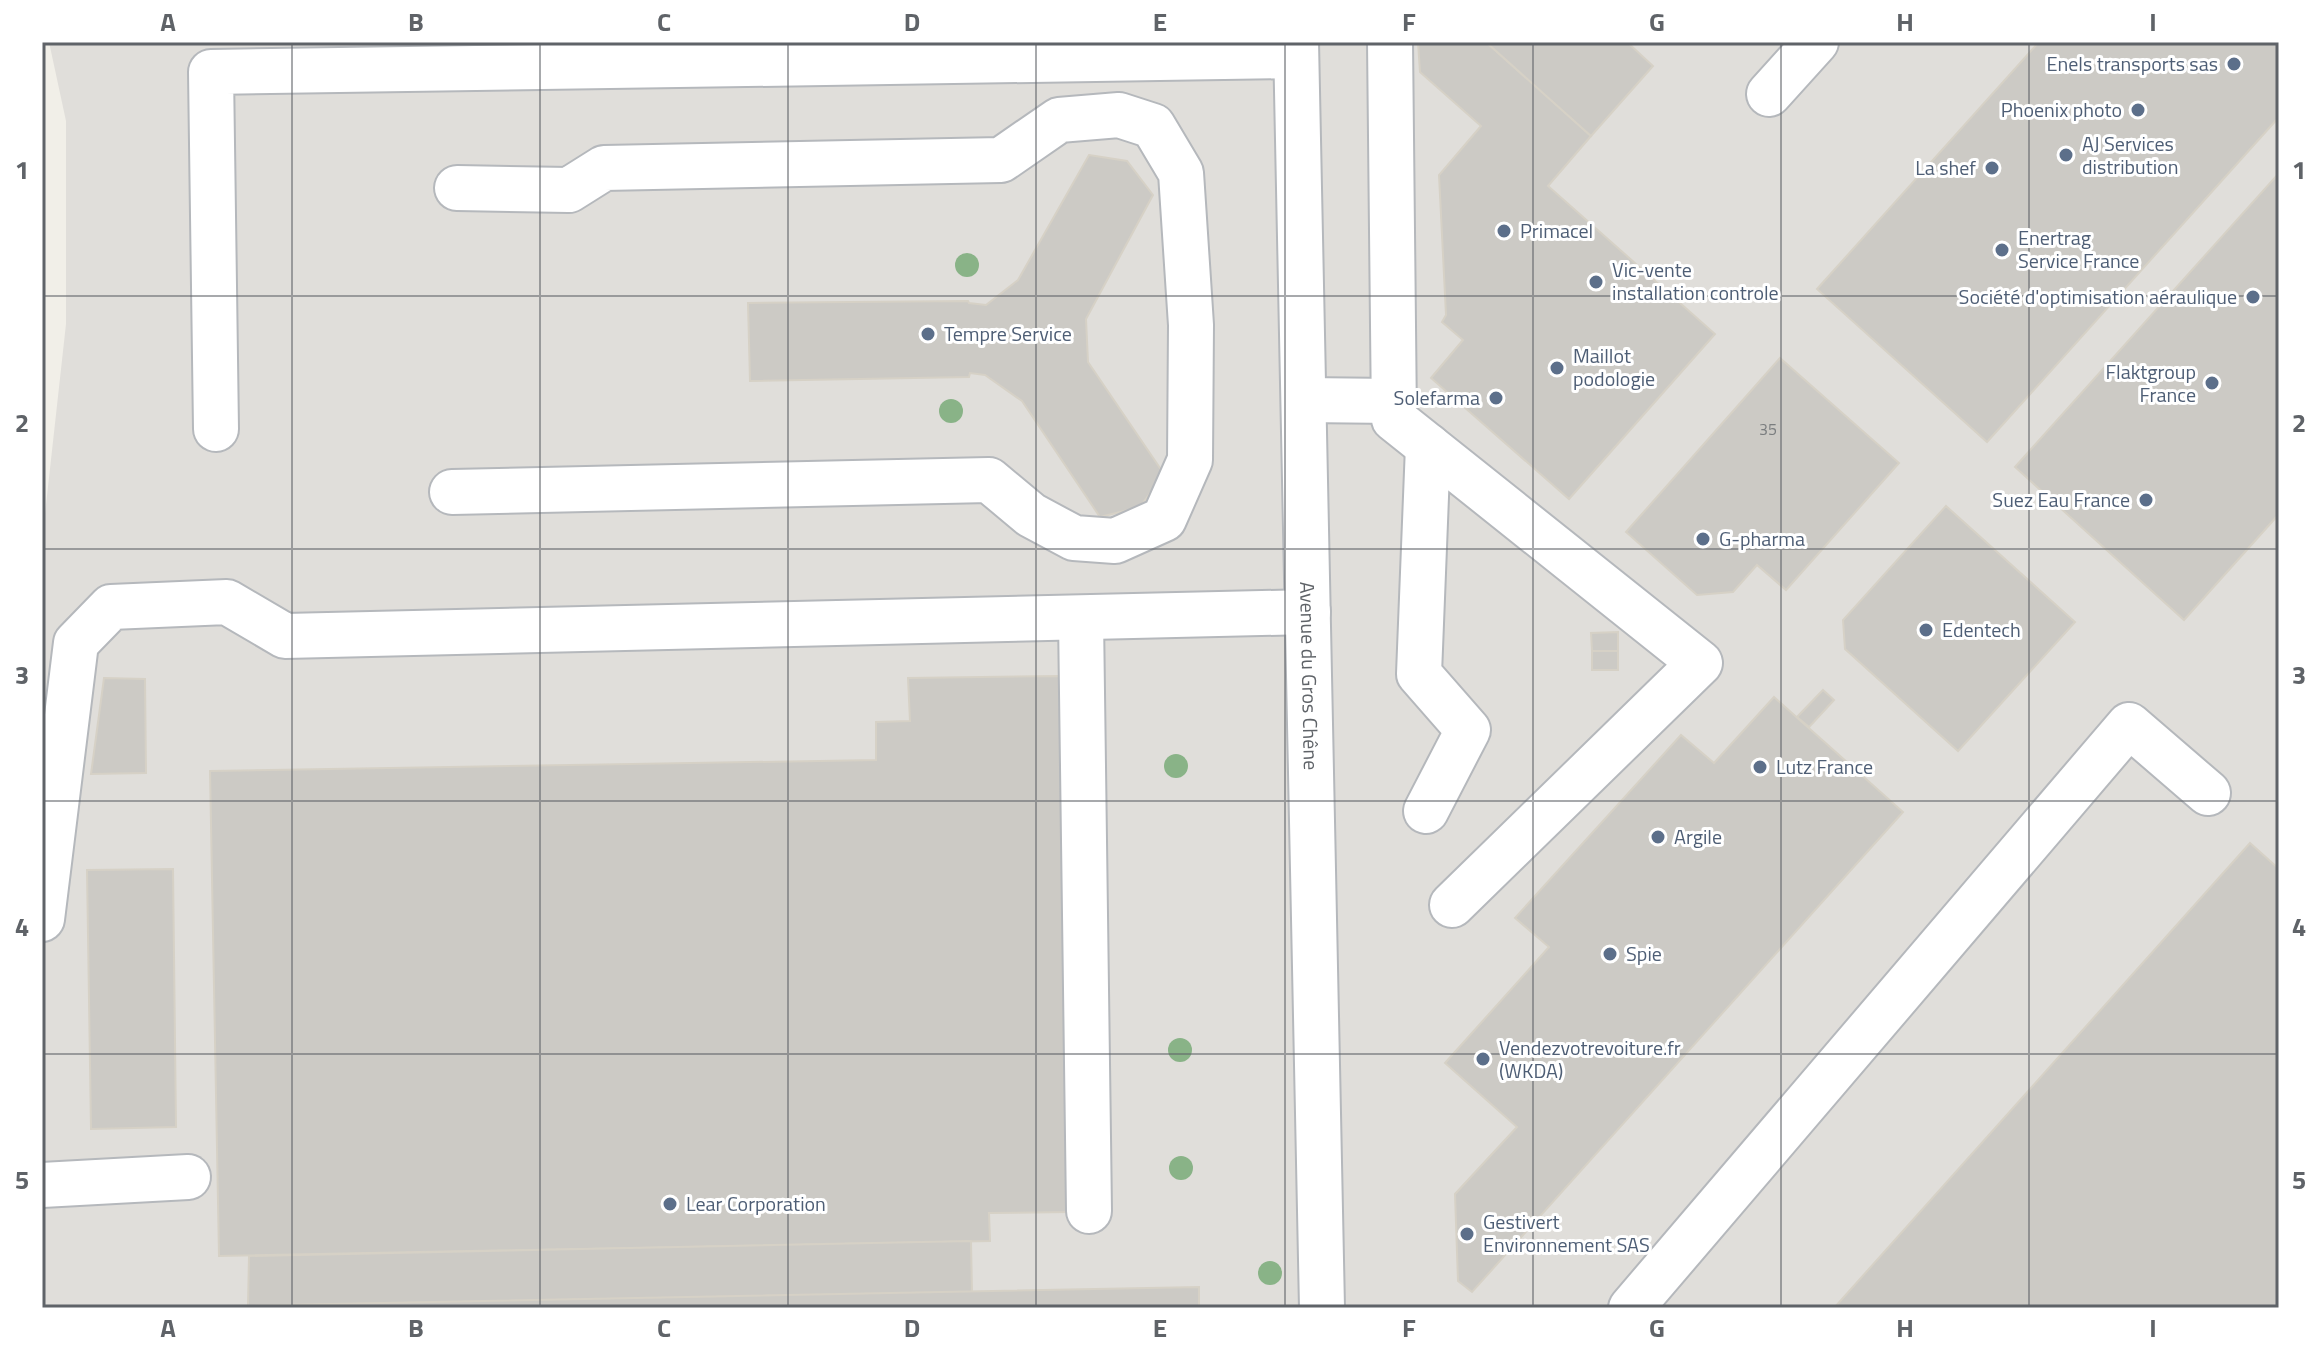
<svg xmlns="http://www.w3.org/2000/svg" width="2321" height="1350" font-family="'Titillium Web',sans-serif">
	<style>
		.industrial { fill: #e0deda }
		.building { fill: #cccac5; stroke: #d6d1c6; stroke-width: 2 }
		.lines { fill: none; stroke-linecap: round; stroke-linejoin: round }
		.minor-casing { stroke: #b5b8bc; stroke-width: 48 }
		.minor { stroke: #fff; stroke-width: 44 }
		.tree { fill: #89b387 }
		.grid { fill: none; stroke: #5f6368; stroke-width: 2; stroke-opacity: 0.55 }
		.service-dot { fill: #5c6f8a; stroke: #fff; stroke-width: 3 }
		.labels { text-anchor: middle; stroke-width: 6; stroke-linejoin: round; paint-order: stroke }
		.number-label { font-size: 16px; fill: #7a7d7f }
		.service-label { font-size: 20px; fill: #4e5e75; stroke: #fff; text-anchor: start }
		.street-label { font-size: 20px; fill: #5f6368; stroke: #fff }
		.neatline { fill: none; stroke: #5f6368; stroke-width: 3 }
		.grid-label { font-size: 26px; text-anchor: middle; font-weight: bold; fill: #5f6368 }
	</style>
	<rect width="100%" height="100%" fill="#f1efe8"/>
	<polygon class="industrial" points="49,42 2279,42 2279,1308 42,1308 42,541 66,324 66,121"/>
	<g class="building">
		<polygon points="1418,42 1486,42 1591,136 1548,186 1715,334 1569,499 1431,378 1463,340 1442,322 1446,315 1439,175 1481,126 1420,72"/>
		<polygon points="1486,42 1627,42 1653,66 1591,136"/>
		<polygon points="2039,42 2279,42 2279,117 1987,442 1817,289"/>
		<polygon points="1089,155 1127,161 1153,195 1086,319 1088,362 1164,474 1140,507 1100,517 1022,401 985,375 970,373 969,377 750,381 748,303 968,301 969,303 986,305 1018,280"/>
		<polygon points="2279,173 2279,514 2184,620 2015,467"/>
		<polygon points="1780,358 1899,463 1786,590 1757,565 1733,592 1697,595 1626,532"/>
		<polygon points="1946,506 2075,622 1958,751 1845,649 1843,620"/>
		<polygon points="1618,632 1618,651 1592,651 1591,633"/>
		<rect x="1592" y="651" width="26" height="19"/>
		<polygon points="1060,676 1070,1212 989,1213 990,1241 219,1256 210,771 876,760 876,722 910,721 908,678"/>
		<polygon points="104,678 145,679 146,773 91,774"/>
		<polygon points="1823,690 1834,700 1809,727 1797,717"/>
		<polygon points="1774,697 1903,812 1472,1292 1458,1281 1455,1194 1517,1127 1445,1063 1549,947 1515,918 1681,735 1714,763"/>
		<polygon points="2250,843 2279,869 2279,1308 1834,1308"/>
		<polygon points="173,869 176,1127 91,1129 87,870"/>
		<polygon points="971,1241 972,1292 248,1306 249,1256"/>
		<polygon points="1199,1287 1199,1308 224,1308 224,1306"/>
	</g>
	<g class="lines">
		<g class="minor-casing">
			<g id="minor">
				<path id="s1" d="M1296 42 1322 1308"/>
				<polyline points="1390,42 1394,419 1700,663 1452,905"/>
				<polyline points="1769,94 1816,42"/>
				<polyline points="1304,400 1394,401"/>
				<polyline points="216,429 211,72 1296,56"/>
				<polyline points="452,492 989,480 1031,515 1074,538 1115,541 1164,519 1190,460 1191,325 1181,173 1153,126 1119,115 1059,120 1001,160 604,168 569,190 457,188"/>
				<polyline points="1081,618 1089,1211"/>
				<polyline points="1426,811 1468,730 1419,674 1428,446"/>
				<polyline points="42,919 76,643 111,607 227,602 285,636 1308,612"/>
				<polyline points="42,1185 188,1177"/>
				<polyline points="1631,1308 2129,725 2208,793"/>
			</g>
		</g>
		<use href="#minor" class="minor"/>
	</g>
	<g class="tree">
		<circle cx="967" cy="265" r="12"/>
		<circle cx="951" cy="411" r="12"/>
		<circle cx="1176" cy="766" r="12"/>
		<circle cx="1180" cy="1050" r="12"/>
		<circle cx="1181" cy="1168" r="12"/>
		<circle cx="1270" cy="1273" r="12"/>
	</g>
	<path class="grid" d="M292 42V1308M540 42V1308M788 42V1308M1036 42V1308M1285 42V1308M1533 42V1308M1781 42V1308M2029 42V1308M42 296H2279M42 549H2279M42 801H2279M42 1054H2279"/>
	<g class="service-dot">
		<circle cx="2234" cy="64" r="8"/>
		<circle cx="2138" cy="110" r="8"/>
		<circle cx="2066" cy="155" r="8"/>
		<circle cx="1992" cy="168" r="8"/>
		<circle cx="1504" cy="231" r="8"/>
		<circle cx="2002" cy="250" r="8"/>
		<circle cx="1596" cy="282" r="8"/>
		<circle cx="2253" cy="297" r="8"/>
		<circle cx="928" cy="334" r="8"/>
		<circle cx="1557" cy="368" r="8"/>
		<circle cx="2212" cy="383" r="8"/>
		<circle cx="1496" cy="398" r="8"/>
		<circle cx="2146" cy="500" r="8"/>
		<circle cx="1703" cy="539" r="8"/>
		<circle cx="1926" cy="630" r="8"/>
		<circle cx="1760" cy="767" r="8"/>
		<circle cx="1658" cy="837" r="8"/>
		<circle cx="1610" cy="954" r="8"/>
		<circle cx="1483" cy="1059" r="8"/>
		<circle cx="670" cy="1204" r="8"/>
		<circle cx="1467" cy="1234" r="8"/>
	</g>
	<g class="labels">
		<g class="number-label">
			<text x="1768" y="435">35</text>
		</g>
		<g class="service-label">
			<text x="2218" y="71" text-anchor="end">Enels transports sas</text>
			<text x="2122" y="117" text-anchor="end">Phoenix photo</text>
			<text x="2082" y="151">AJ Services<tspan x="2082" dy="23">distribution</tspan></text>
			<text x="1976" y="175" text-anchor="end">La shef</text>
			<text x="1520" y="238">Primacel</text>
			<text x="2018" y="245">Enertrag<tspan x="2018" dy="23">Service France</tspan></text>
			<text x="1612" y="277">Vic-vente<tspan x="1612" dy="23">installation controle</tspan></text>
			<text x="2237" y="304" text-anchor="end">Société d'optimisation aéraulique</text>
			<text x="944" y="341">Tempre Service</text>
			<text x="1573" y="363">Maillot<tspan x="1573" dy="23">podologie</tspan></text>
			<text x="2196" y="379" text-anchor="end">Flaktgroup<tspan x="2196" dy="23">France</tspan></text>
			<text x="1480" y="405" text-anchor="end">Solefarma</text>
			<text x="2130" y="507" text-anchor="end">Suez Eau France</text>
			<text x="1719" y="546">G-pharma</text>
			<text x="1942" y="637">Edentech</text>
			<text x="1776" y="774">Lutz France</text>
			<text x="1674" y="844">Argile</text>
			<text x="1626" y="961">Spie</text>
			<text x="1499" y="1055">Vendezvotrevoiture.fr<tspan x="1499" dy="23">(WKDA)</tspan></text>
			<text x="686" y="1211">Lear Corporation</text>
			<text x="1483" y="1229">Gestivert<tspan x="1483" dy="23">Environnement SAS</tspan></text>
		</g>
		<g class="street-label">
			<text dy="7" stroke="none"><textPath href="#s1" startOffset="634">Avenue du Gros Chêne</textPath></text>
		</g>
	</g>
	<rect width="2321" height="1350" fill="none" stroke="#ffffff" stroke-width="88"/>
	<rect x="44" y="44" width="2233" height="1262" class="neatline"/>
	<g class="grid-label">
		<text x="168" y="31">A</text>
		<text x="416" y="31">B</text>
		<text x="664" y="31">C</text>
		<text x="912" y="31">D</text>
		<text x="1160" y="31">E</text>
		<text x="1409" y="31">F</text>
		<text x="1657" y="31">G</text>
		<text x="1905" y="31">H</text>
		<text x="2153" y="31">I</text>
		<text x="22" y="179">1</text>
		<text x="2299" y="179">1</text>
		<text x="22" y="432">2</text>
		<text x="2299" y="432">2</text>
		<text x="22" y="684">3</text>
		<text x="2299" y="684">3</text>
		<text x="22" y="936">4</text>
		<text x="2299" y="936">4</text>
		<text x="22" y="1189">5</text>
		<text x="2299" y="1189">5</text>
		<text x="168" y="1337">A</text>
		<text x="416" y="1337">B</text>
		<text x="664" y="1337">C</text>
		<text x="912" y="1337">D</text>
		<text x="1160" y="1337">E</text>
		<text x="1409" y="1337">F</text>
		<text x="1657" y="1337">G</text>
		<text x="1905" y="1337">H</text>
		<text x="2153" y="1337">I</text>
	</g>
</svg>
